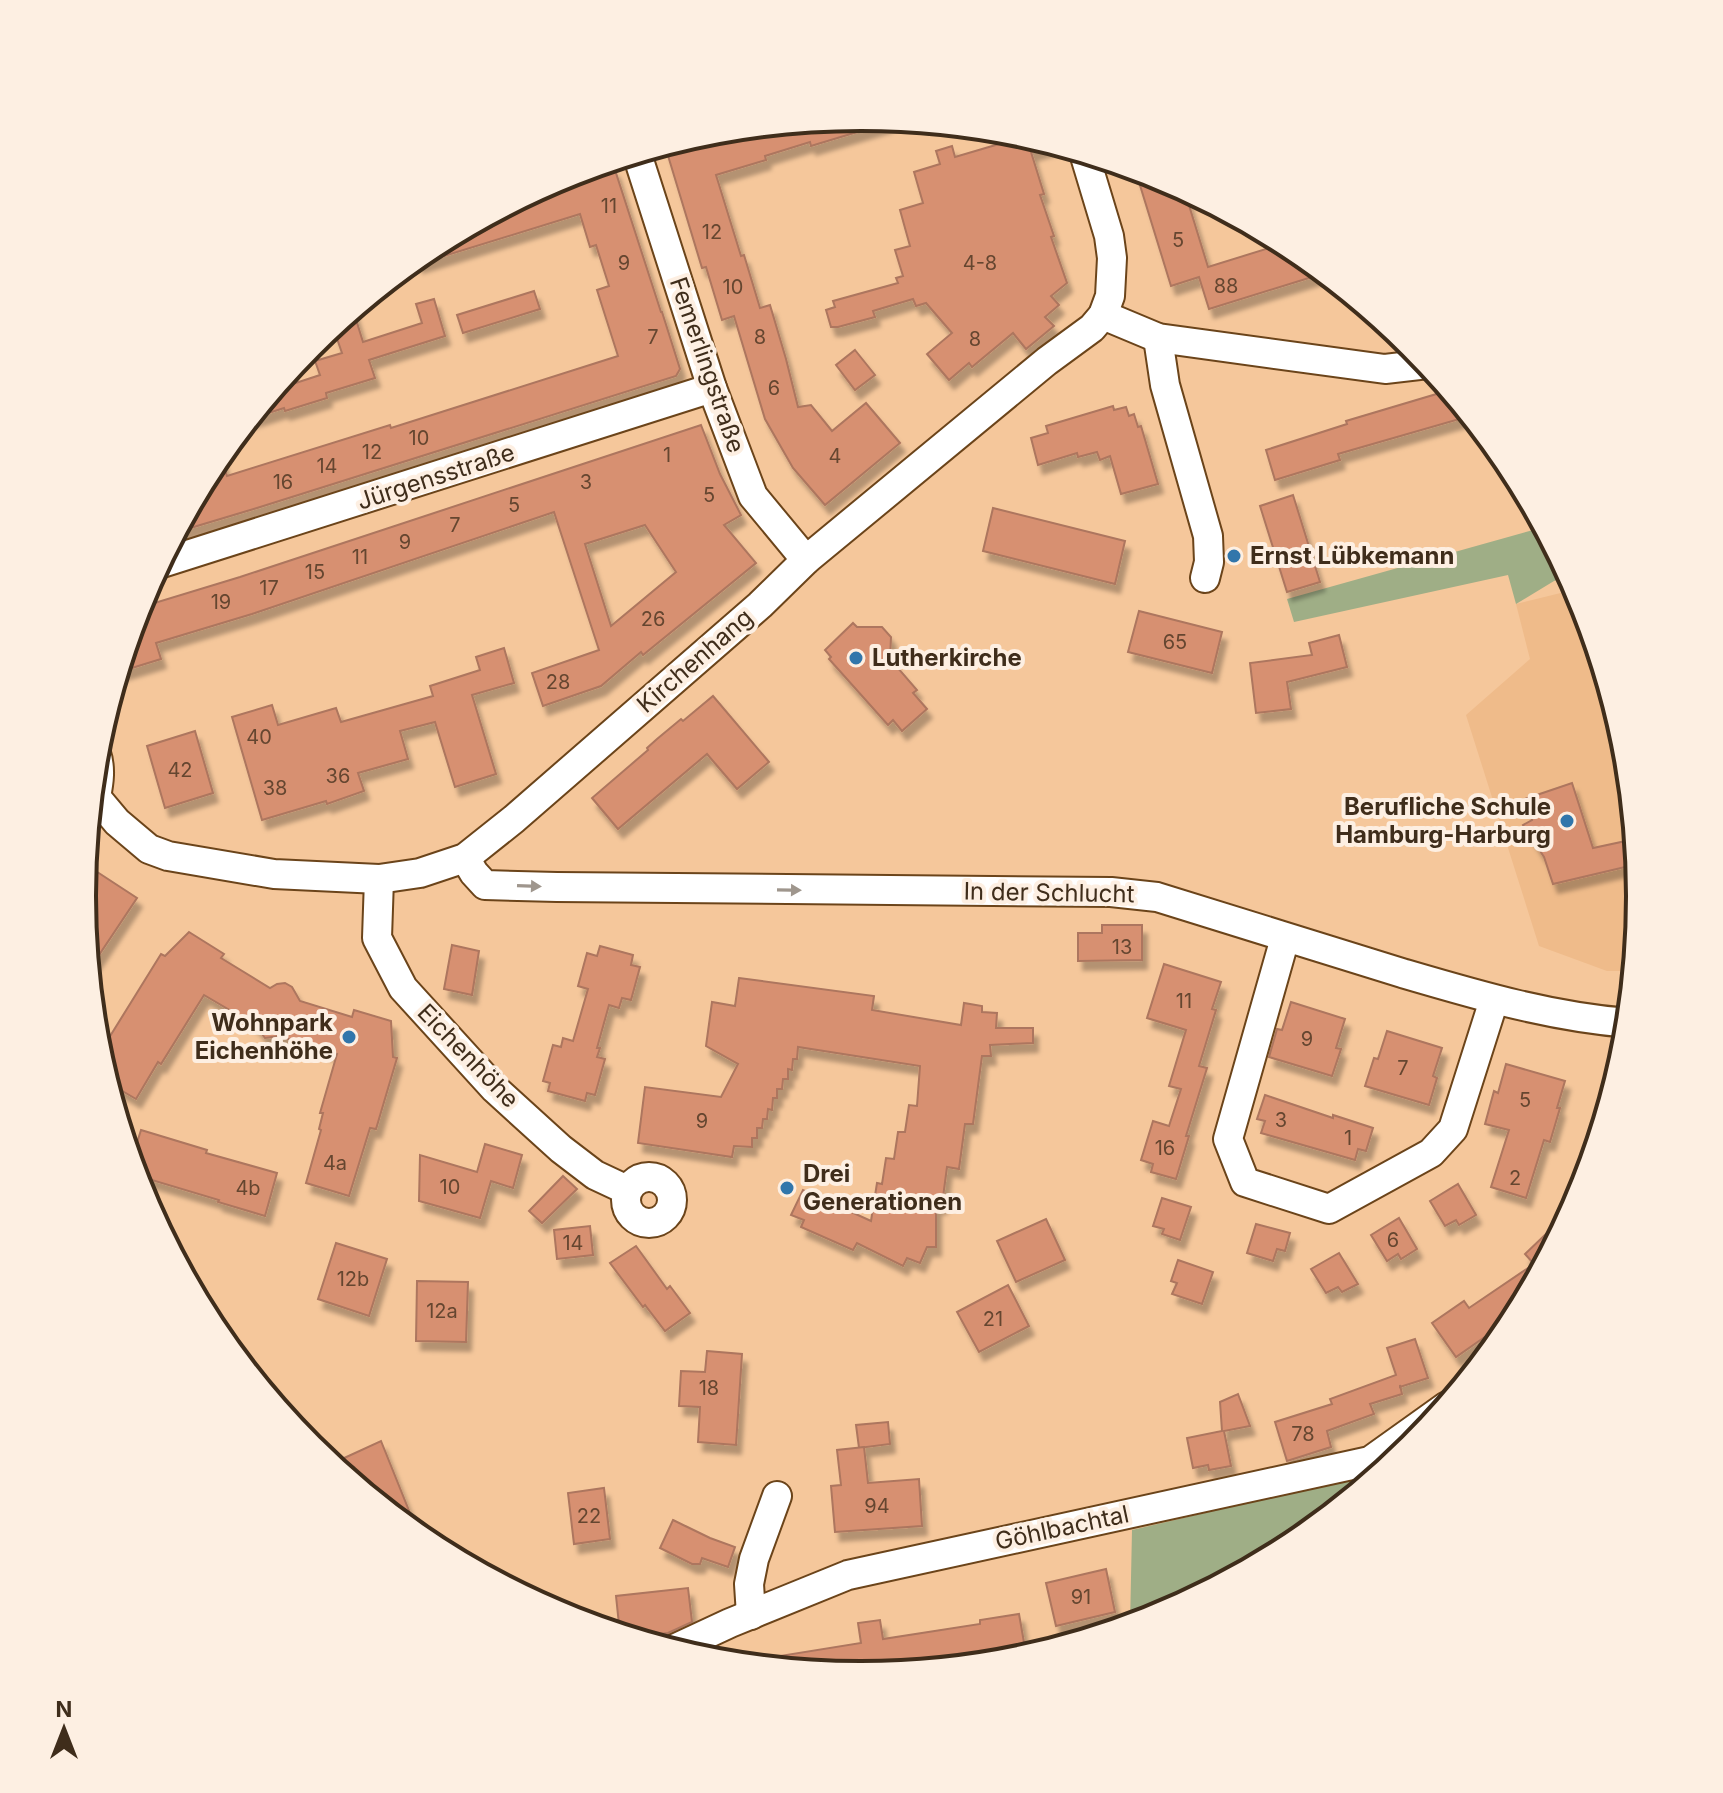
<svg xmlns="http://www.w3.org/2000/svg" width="1723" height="1793" font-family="Inter,sans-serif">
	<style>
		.built { fill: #efbb8a }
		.green { fill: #9fae86 }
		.building { fill: #d79071; stroke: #ad765e; stroke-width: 2; fill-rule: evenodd; filter: url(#shadow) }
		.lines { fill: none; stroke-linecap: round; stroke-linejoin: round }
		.minor-casing { stroke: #6b441a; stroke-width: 32 }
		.minor { stroke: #fff; stroke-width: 28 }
		.oneway { fill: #9f968d }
		.poi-dot { fill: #3176ab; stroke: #fdefe2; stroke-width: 3 }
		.labels { text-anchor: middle; stroke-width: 8; stroke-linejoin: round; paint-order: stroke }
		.number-label { font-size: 20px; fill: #654630 }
		.street-label { font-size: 24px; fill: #3f2d1b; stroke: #fdefe2 }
		.poi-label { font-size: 24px; font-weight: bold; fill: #3f2d1b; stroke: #fdefe2; text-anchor: start }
		.rim { fill: none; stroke: #3f2d1b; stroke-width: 4 }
	</style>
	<defs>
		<filter id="shadow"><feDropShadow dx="5" dy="9" stdDeviation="2" flood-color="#0004"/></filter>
	</defs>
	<rect width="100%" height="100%" fill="#f5c79b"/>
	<polygon class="built" points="1577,589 1582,599 1626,745 1641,897 1634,971 1607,971 1539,946 1466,715 1530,659 1516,604"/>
	<g class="green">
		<polygon points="1544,527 1570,576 1554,581 1516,604 1508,575 1294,622 1287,599"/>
		<polygon points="1391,1465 1294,1545 1159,1617 1130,1626 1132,1530 1384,1471"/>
	</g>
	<g class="building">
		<polygon points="862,117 886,119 887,123 811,146 810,142 765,156 766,160 716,175 741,256 744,255 760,308 770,305 786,359 798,407 811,405 832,431 866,403 900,443 825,505 793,468 765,419 734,316 722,320 706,267 702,268 666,149 729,130"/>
		<polygon points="995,130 1014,132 1055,145 1031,152 1044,194 1040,195 1054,236 1051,237 1067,283 1051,296 1059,305 1045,317 1054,326 1026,349 1013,333 972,367 969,363 949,380 927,354 952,333 926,303 916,306 913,299 873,311 875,317 838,327 831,327 826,310 835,307 833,301 898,283 896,278 903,276 895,250 910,246 900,210 923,203 914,172 940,164 936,151 952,146 955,157 999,144"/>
		<polygon points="608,166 615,170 661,312 662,312 680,369 676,376 257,508 177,532 199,491 210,487 207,476 220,455 227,476 390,425 391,428 618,356 597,290 609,286 596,245 590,247 580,214 418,264 416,259 429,248 548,185"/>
		<polygon points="1135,169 1160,177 1184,189 1208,267 1285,243 1295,249 1325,273 1209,309 1199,277 1171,286"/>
		<polygon points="534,291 540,309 463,333 457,315"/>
		<polygon points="434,299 445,336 369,360 375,378 326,393 327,398 285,411 284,408 250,419 274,390 320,375 315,361 342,353 333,327 353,310 363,342 422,323 416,304"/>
		<polygon points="855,350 875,375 855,390 836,365"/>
		<polygon points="1450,390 1470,416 1338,454 1340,460 1275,480 1266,450 1347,424 1346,421"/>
		<polygon points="1113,406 1114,410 1126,407 1129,416 1134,414 1138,427 1141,426 1158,484 1121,494 1110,456 1100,460 1097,452 1078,457 1077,453 1038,465 1031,438 1048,433 1046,426"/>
		<path d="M701 425 720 474 741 515 724 525 756 563 643 655 641 652 601 686 543 706 532 673 599 650 554 512 252 614 156 643 161 659 119 672 138 608 240 577ZM645 525 676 572 611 626 585 544Z"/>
		<polygon points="1293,495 1320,582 1287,592 1260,506"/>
		<polygon points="993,508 1125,541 1115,584 983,551"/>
		<polygon points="1139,611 1222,632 1212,673 1128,652"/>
		<polygon points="853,623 857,627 882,627 891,637 890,659 917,690 913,693 927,709 902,731 893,720 888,725 829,659 831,657 825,650"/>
		<polygon points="1339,635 1347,667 1287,682 1291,709 1256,713 1250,663 1312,655 1309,643"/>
		<polygon points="504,648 514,683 472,695 496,774 455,787 435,722 400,731 408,759 358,773 364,791 327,804 326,801 262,820 232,717 272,705 278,725 336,708 341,722 433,696 430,686 480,670 476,657"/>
		<polygon points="713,696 769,762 737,789 707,754 618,829 592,798 648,750 647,748 657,739 681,719 683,721"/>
		<polygon points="195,731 213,793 165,808 147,746"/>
		<polygon points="1572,783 1593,848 1635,839 1638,864 1553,884 1544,857 1523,825 1532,820 1525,799"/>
		<polygon points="85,864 137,898 89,970 82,896"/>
		<polygon points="1102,925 1142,925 1142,960 1078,961 1078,933 1102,933"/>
		<polygon points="189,932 224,954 221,958 270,988 277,984 285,983 292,987 300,1001 352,1017 354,1010 391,1021 393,1057 397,1058 376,1129 370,1128 349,1196 306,1183 321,1130 319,1129 323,1113 320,1113 337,1054 279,1036 265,1038 255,1025 204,995 161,1064 158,1062 136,1099 107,1082 99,1054 161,954 165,956"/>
		<polygon points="452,945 479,951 472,995 444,989"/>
		<polygon points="600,946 633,955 631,965 640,967 631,1000 622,998 619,1008 609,1005 597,1048 600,1048 597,1057 605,1059 595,1095 587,1093 585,1101 548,1091 550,1083 543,1081 553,1045 561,1047 563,1038 573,1041 588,989 578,986 587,953 597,956"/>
		<polygon points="1164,964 1221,982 1212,1009 1216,1010 1199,1066 1207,1068 1186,1136 1189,1136 1176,1179 1151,1172 1153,1164 1141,1160 1153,1121 1169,1126 1181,1089 1169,1086 1186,1030 1147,1018"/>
		<polygon points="739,978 874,996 872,1010 961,1025 964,1003 982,1006 982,1012 997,1013 996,1028 1033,1028 1033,1043 990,1045 991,1056 982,1056 973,1124 965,1124 959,1169 947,1167 942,1205 936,1205 936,1247 927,1247 920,1263 907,1258 903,1266 857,1243 853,1250 801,1227 804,1220 791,1215 803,1190 871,1221 877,1183 882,1184 886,1158 894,1159 898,1132 905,1132 909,1105 917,1106 920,1066 798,1047 797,1059 793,1059 792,1070 788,1069 788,1079 783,1079 782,1089 777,1089 777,1098 773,1098 772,1110 768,1109 767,1119 763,1119 762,1128 757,1128 757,1138 752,1138 752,1147 734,1146 732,1157 638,1143 645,1087 721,1097 738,1064 706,1046 712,1002 735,1006"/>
		<polygon points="1291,1002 1345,1019 1336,1048 1341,1049 1332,1076 1269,1057 1277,1029 1282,1030"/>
		<polygon points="1387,1031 1442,1048 1433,1076 1437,1078 1429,1105 1365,1086 1374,1058 1378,1059"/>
		<polygon points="1506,1064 1565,1081 1557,1108 1560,1108 1550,1142 1544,1140 1526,1198 1491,1187 1509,1130 1485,1124 1494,1091 1498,1093"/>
		<polygon points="1265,1095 1333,1118 1333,1115 1373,1128 1366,1151 1358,1149 1355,1160 1261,1133 1265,1121 1257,1119"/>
		<polygon points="141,1130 207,1150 206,1153 277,1173 265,1216 218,1202 219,1200 135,1175 131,1162"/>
		<polygon points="485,1144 522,1155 513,1188 491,1181 480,1218 419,1201 420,1155 477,1172"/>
		<polygon points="563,1176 577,1189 542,1223 529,1211"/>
		<polygon points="1458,1184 1476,1215 1459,1225 1456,1220 1445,1226 1430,1201"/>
		<polygon points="1162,1198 1191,1207 1180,1240 1162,1234 1164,1229 1153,1226"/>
		<polygon points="1569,1212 1571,1214 1515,1319 1504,1327 1502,1325 1456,1357 1432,1323 1464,1301 1469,1308 1534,1264 1525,1254"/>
		<polygon points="1399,1218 1417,1249 1401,1259 1398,1254 1387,1261 1371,1235"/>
		<polygon points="1046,1219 1065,1260 1016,1282 997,1241"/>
		<polygon points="1256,1224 1290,1233 1285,1251 1277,1249 1273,1261 1247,1253"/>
		<polygon points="590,1226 593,1255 557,1259 554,1230"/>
		<polygon points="336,1243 387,1259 369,1316 318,1299"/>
		<polygon points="636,1246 667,1289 670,1286 690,1313 665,1331 645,1305 643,1307 610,1263"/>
		<polygon points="1339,1253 1358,1284 1342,1292 1338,1287 1326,1293 1311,1269"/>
		<polygon points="1178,1260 1213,1272 1202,1304 1172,1294 1177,1283 1171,1281"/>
		<polygon points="417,1281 468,1282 466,1342 416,1341"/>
		<polygon points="1008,1285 1029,1326 979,1352 957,1312"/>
		<polygon points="1415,1339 1428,1378 1400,1387 1400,1385 1402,1394 1370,1404 1374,1414 1327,1431 1331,1447 1287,1461 1275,1422 1332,1404 1330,1399 1396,1375 1387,1348"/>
		<polygon points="707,1351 742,1354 736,1445 698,1442 700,1407 679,1406 681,1371 705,1372"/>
		<polygon points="1238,1394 1250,1426 1224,1431 1231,1466 1209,1470 1208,1465 1193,1468 1187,1438 1222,1431 1220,1402"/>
		<polygon points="888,1422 890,1444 859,1448 856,1425"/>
		<polygon points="381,1441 420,1538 348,1479 354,1467 342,1459"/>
		<polygon points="864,1447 868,1483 919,1479 922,1526 835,1532 831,1486 841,1485 837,1450"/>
		<polygon points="604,1488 610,1539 574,1544 568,1493"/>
		<polygon points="673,1520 710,1538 735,1547 728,1567 702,1558 700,1564 692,1564 660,1548"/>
		<polygon points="1106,1569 1115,1612 1056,1626 1046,1583"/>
		<polygon points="688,1588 692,1622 668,1633 632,1637 620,1634 616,1596"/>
		<polygon points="1019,1614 1026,1654 987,1661 986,1659 897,1672 861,1676 755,1665 755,1660 861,1643 858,1623 880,1620 883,1639 980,1624 980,1620"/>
	</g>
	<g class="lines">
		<g class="minor-casing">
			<g id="minor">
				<polyline points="637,154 712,388 753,496 806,560"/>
				<polyline points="1103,315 1158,338 1385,369 1428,364"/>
				<polyline points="1158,338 1165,385 1208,536 1209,562 1205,578"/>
				<polyline points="159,564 712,388"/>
				<path d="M96 753C101 768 99 782 96 797"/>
				<polyline points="92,797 96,797 117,822 149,849 168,856 274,874 379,879 420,873 465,858 514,819 760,605 806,560 1047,361 1092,328 1103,315 1110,296 1112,258 1109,236 1084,153"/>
				<path d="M465 858 474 873 485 885 557 887 1111 892 1157 897C1239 922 1320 948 1402 973 1477 995 1551 1017 1629 1023"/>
				<polyline points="379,879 377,938 403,988 495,1089 561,1149 595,1175 627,1190"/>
				<polyline points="1285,938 1228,1139 1245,1182 1329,1209 1431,1153 1453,1129 1494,1000"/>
				<circle cx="649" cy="1200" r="23"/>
				<polyline points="751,1615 749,1584 754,1559 777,1496"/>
				<polyline points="672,1650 730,1623 848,1575 1370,1461 1447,1406"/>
			</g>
		</g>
		<use href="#minor" class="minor"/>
	</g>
	<defs><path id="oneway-solid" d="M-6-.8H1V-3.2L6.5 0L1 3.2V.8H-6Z" transform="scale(2)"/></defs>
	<g class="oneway">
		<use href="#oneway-solid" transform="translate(529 886) rotate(2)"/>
		<use href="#oneway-solid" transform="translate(789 890) rotate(1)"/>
	</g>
	<g class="poi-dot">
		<circle cx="1234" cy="556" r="8"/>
		<circle cx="856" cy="658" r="8"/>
		<circle cx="1567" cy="821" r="8"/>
		<circle cx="349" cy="1037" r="8"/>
		<circle cx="787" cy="1188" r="8"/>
	</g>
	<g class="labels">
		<g class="number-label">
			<text x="609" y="213">11</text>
			<text x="712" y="239">12</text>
			<text x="1178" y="247">5</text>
			<text x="624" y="270">9</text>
			<text x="980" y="270">4-8</text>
			<text x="1226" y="293">88</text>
			<text x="733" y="294">10</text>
			<text x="653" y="344">7</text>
			<text x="760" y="344">8</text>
			<text x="975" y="346">8</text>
			<text x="774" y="395">6</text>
			<text x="419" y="445">10</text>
			<text x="372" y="459">12</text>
			<text x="667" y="462">1</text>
			<text x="835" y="463">4</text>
			<text x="327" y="473">14</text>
			<text x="283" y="489">16</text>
			<text x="586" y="489">3</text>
			<text x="709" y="502">5</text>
			<text x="514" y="512">5</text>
			<text x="455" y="532">7</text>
			<text x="405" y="549">9</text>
			<text x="360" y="564">11</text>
			<text x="315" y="579">15</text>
			<text x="269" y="595">17</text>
			<text x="221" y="609">19</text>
			<text x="653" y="626">26</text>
			<text x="1175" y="649">65</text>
			<text x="558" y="689">28</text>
			<text x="259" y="744">40</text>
			<text x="180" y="777">42</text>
			<text x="338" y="783">36</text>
			<text x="275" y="795">38</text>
			<text x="1122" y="954">13</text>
			<text x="1184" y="1008">11</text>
			<text x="1307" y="1046">9</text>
			<text x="1403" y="1075">7</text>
			<text x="1525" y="1107">5</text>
			<text x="1281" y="1127">3</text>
			<text x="702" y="1128">9</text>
			<text x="1348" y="1145">1</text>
			<text x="1165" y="1155">16</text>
			<text x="335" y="1170">4a</text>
			<text x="1515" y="1185">2</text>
			<text x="450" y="1194">10</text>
			<text x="248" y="1195">4b</text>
			<text x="1393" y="1247">6</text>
			<text x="573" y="1250">14</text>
			<text x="353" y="1286">12b</text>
			<text x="442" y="1318">12a</text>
			<text x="993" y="1326">21</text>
			<text x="709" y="1395">18</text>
			<text x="1303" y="1441">78</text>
			<text x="877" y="1513">94</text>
			<text x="589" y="1523">22</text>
			<text x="1081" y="1604">91</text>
		</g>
		<g class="street-label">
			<text transform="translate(707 365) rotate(71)" y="8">Femerlingstraße</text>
			<text transform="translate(436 477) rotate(-18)" y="8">Jürgensstraße</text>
			<text transform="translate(695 661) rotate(-41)" y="8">Kirchenhang</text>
			<text transform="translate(1049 893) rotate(1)" y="8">In der Schlucht</text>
			<text transform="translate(468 1056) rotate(46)" y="8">Eichenhöhe</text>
			<text transform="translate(1062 1528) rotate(-12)" y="8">Göhlbachtal</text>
		</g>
		<g class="poi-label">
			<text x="1250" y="564">Ernst Lübkemann</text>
			<text x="872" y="666">Lutherkirche</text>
			<text x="1551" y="815" text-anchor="end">Berufliche Schule<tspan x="1551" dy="28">Hamburg-Harburg</tspan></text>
			<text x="333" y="1031" text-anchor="end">Wohnpark<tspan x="333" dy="28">Eichenhöhe</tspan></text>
			<text x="803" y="1182">Drei<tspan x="803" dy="28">Generationen</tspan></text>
		</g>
	</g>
	<path d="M0 0H1723V1793H0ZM96 896a765 765 0 1 1 1530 0a765 765 0 1 1-1530 0Z" fill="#fdefe2" fill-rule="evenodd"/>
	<path class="rim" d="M96 896a765 765 0 1 1 1530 0a765 765 0 1 1-1530 0Z"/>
	<g transform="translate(64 1729)" stroke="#fdefe2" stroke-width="6" paint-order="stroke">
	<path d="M0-6L14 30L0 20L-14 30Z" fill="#3f2d1b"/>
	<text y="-12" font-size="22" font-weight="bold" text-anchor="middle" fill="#3f2d1b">N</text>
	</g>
</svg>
